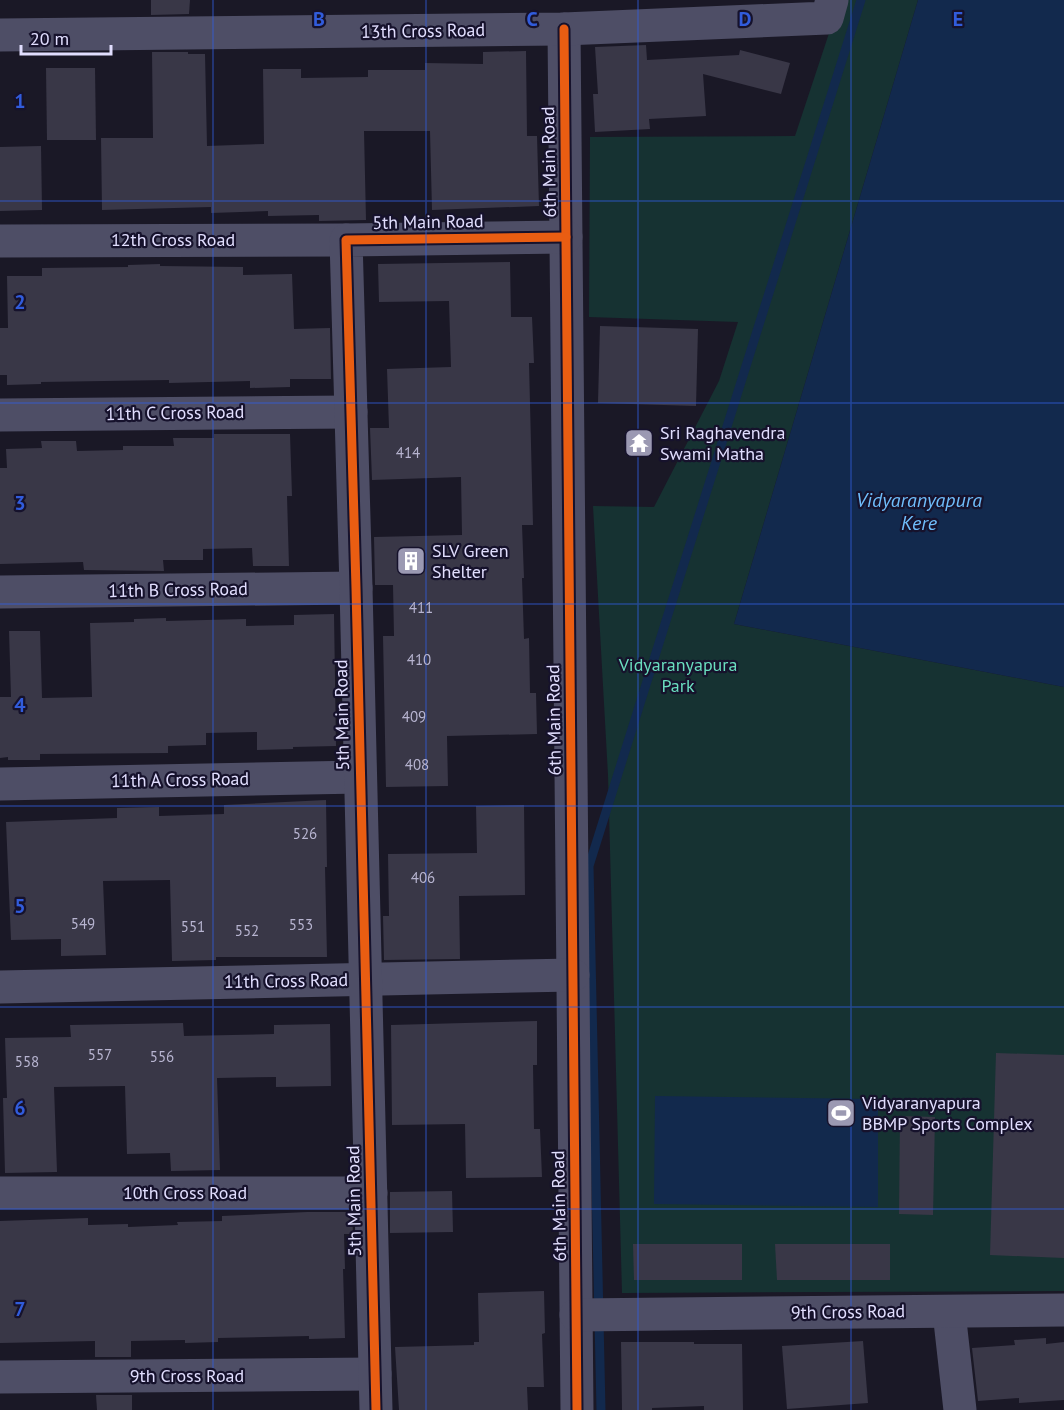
<svg xmlns="http://www.w3.org/2000/svg" width="1064" height="1410" font-family="'PT Sans',sans-serif">
	<style>
		.green { fill: #163232 }
		.water { fill: #12294d }
		.lines { fill: none; stroke-linecap: round; stroke-linejoin: round }
		.stream { stroke: #12294d; stroke-width: 9 }
		.building { fill: #393747 }
		.minor { stroke: #4e4e66; stroke-width: 33 }
		.cycleway-casing { stroke: #16122c; stroke-width: 13 }
		.cycleway { stroke: #e95d12; stroke-width: 9 }
		.grid { fill: none; stroke: #315cdc; stroke-width: 1.5; stroke-opacity: 0.55 }
		.labels { text-anchor: middle; stroke-width: 4.5; stroke-linejoin: round; paint-order: stroke }
		.number-label { font-size: 15px; fill: #b7b4d0 }
		.street-label { font-size: 18px; fill: #e1defe; stroke: #16122c }
		.poi-label { font-size: 18px; fill: #e1defe; stroke: #16122c; text-anchor: start }
		.park-label { font-size: 18px; fill: #6adebf; stroke: #16122c }
		.water-label { font-size: 20px; font-style: italic; fill: #6fbdfb; stroke: #16122c }
		.grid-label { font-size: 20px; text-anchor: middle; font-weight: bold; fill: #315cdc; stroke: #16122c; stroke-width: 4.5; stroke-linejoin: round; paint-order: stroke }
	</style>
	<rect width="100%" height="100%" fill="#1a1826"/>
	<polygon class="green" points="840,0 918,0 734,624 1064,687 1064,1291 622,1293 608,775 593,506 654,507 719,381 738,322 589,317 590,137 795,136"/>
	<g class="water">
		<polygon points="918,0 1064,0 1064,687 734,624"/>
		<polygon points="655,1096 878,1099 878,1207 654,1204"/>
	</g>
	<g class="lines">
		<polyline class="stream" points="601,1410 589,866 861,0"/>
	</g>
	<g class="building">
		<polygon points="151,0 190,0 189,14 151,15"/>
		<polygon points="646,45 647,60 739,55 740,50 790,63 781,94 703,74 706,116 649,119 650,129 595,132 593,94 598,94 595,47"/>
		<polygon points="526,51 527,136 537,136 539,206 432,210 430,131 364,131 366,220 319,221 319,215 268,216 268,211 211,213 211,207 102,210 101,138 153,138 152,52 188,52 188,54 205,54 207,146 264,144 263,69 301,69 301,78 368,77 368,70 425,70 425,63 483,64 483,52"/>
		<polygon points="46,68 95,68 96,140 47,140"/>
		<polygon points="41,146 42,210 0,211 0,147"/>
		<polygon points="510,262 511,317 532,317 534,363 529,363 533,525 522,525 524,578 522,578 524,639 529,638 530,693 536,693 537,734 447,736 448,786 386,787 383,636 394,636 393,585 375,585 374,537 462,535 461,477 372,480 370,428 389,428 387,369 451,367 449,301 379,302 378,264"/>
		<polygon points="160,264 160,266 243,267 243,275 292,274 294,329 330,328 331,379 290,379 290,387 250,388 250,381 169,383 169,380 41,382 41,384 7,385 7,375 0,375 0,328 8,328 7,276 42,276 42,268 128,267 128,265"/>
		<polygon points="600,326 698,329 696,406 598,403"/>
		<polygon points="214,434 290,434 292,496 287,496 289,566 253,566 252,548 203,549 203,560 163,560 164,571 84,570 83,562 0,564 0,468 7,468 6,449 42,448 41,441 76,441 77,451 123,450 123,446 174,446 173,438 214,438"/>
		<polygon points="334,614 336,746 293,747 293,749 257,750 257,732 206,733 206,745 168,746 168,753 40,754 40,760 8,760 8,757 0,758 0,697 11,697 9,631 40,631 42,698 92,697 90,623 134,622 134,619 166,618 166,621 246,619 246,626 294,625 294,615"/>
		<polygon points="326,800 327,867 325,867 327,957 216,957 216,960 172,961 170,880 103,881 106,955 61,956 61,939 11,940 6,822 117,818 117,808 159,807 159,816 224,814 224,805"/>
		<polygon points="524,805 525,895 459,896 460,959 384,960 383,916 389,916 388,854 477,853 476,806"/>
		<polygon points="537,1021 537,1065 533,1065 534,1129 540,1129 542,1177 466,1178 465,1124 392,1125 391,1025"/>
		<polygon points="183,1023 184,1036 274,1034 274,1025 330,1024 331,1086 276,1087 276,1077 217,1078 220,1170 171,1171 170,1153 127,1154 125,1086 54,1087 57,1172 5,1173 3,1098 7,1098 5,1038 71,1037 70,1025"/>
		<polygon points="996,1053 1064,1055 1064,1258 990,1255"/>
		<polygon points="900,1116 935,1117 933,1215 899,1214"/>
		<polygon points="452,1191 453,1232 390,1233 390,1192"/>
		<polygon points="307,1212 352,1212 353,1234 344,1234 345,1269 343,1269 345,1338 309,1339 309,1336 218,1338 218,1342 185,1343 185,1340 131,1341 131,1357 95,1357 95,1341 0,1343 0,1221 88,1218 88,1225 128,1224 128,1227 178,1225 177,1222 222,1221 222,1216"/>
		<polygon points="633,1244 742,1244 742,1280 634,1280"/>
		<polygon points="775,1244 890,1244 890,1280 777,1280"/>
		<polygon points="544,1291 545,1333 542,1334 544,1387 527,1387 528,1410 399,1410 395,1347 474,1345 474,1342 479,1342 478,1293"/>
		<polygon points="1046,1338 1046,1344 1064,1342 1064,1400 1019,1403 1019,1398 978,1401 972,1348 1015,1345 1014,1340"/>
		<polygon points="863,1341 868,1403 787,1409 782,1346"/>
		<polygon points="621,1342 694,1342 694,1344 742,1344 743,1410 704,1410 704,1406 652,1408 652,1410 622,1410"/>
		<polygon points="96,1395 132,1395 132,1410 97,1410"/>
	</g>
	<g class="lines">
		<g class="minor">
			<polyline points="564,29 577,1410"/>
			<polyline points="0,35 564,29 827,18 832,0"/>
			<polyline points="0,241 346,240"/>
			<polyline points="0,415 351,412"/>
			<polyline points="0,592 356,588"/>
			<polyline points="0,784 360,777"/>
			<polyline points="0,987 573,975"/>
			<polyline points="0,1193 371,1193"/>
			<polyline points="949,1312 960,1410"/>
			<polyline points="576,1315 1064,1310"/>
			<polyline points="0,1377 375,1374"/>
			<polyline points="376,1410 356,588 346,240 566,237"/>
		</g>
		<g class="cycleway-casing">
			<g id="cycleway">
				<polyline points="564,29 577,1410"/>
				<polyline points="376,1410 356,588 346,240 566,237"/>
			</g>
		</g>
		<use href="#cycleway" class="cycleway"/>
	</g>
	<path class="grid" d="M213 0V1410M426 0V1410M638 0V1410M851 0V1410M0 201H1064M0 403H1064M0 604H1064M0 806H1064M0 1007H1064M0 1209H1064"/>
	<defs>
		<g id="temple-square" transform="scale(1.5)"><rect x="-9" y="-9" width="18" height="18" rx="4" fill="#9b99b2" stroke="#16122c"/><path d="M0-6L5-2H3V0L6.5 2.5H4V6H1.5V3h-3V6H-4V2.5H-6.5L-3 0V-2H-5Z" fill="#fff"/></g>
		<g id="building-square" transform="scale(1.5)"><rect x="-9" y="-9" width="18" height="18" rx="4" fill="#9b99b2" stroke="#16122c"/><path d="M-4-6H4V6H1V3H-1V6H-4ZM-2.5-4.3h1.7v1.8h-1.7ZM.8-4.3h1.7v1.8H.8ZM-2.5-1h1.7V.8h-1.7ZM.8-1h1.7V.8H.8Z" fill="#fff"/></g>
		<g id="stadium-square" transform="scale(1.5)"><rect x="-9" y="-9" width="18" height="18" rx="4" fill="#9b99b2" stroke="#16122c"/><path d="M0-5a6.5 5 0 1 0 0 10a6.5 5 0 1 0 0-10ZM-3.5-1.8h7v3.6h-7Z" fill="#fff"/></g>
	</defs>
	<g fill-rule="evenodd">
		<use href="#temple-square" x="639" y="443"/>
		<use href="#building-square" x="411" y="561"/>
		<use href="#stadium-square" x="841" y="1113"/>
	</g>
	<g class="labels">
		<g class="number-label">
			<text x="408" y="458">414</text>
			<text x="421" y="613">411</text>
			<text x="419" y="665">410</text>
			<text x="414" y="722">409</text>
			<text x="417" y="770">408</text>
			<text x="305" y="839">526</text>
			<text x="423" y="883">406</text>
			<text x="83" y="929">549</text>
			<text x="301" y="930">553</text>
			<text x="193" y="932">551</text>
			<text x="247" y="936">552</text>
			<text x="100" y="1060">557</text>
			<text x="162" y="1062">556</text>
			<text x="27" y="1067">558</text>
		</g>
		<g class="street-label">
			<text transform="translate(423 31) rotate(-1)" y="6">13th Cross Road</text>
			<text transform="translate(549 162) rotate(-91)" y="6">6th Main Road</text>
			<text transform="translate(428 222) rotate(-1)" y="6">5th Main Road</text>
			<text x="173" y="246">12th Cross Road</text>
			<text transform="translate(175 413) rotate(-1)" y="6">11th C Cross Road</text>
			<text transform="translate(178 590) rotate(-1)" y="6">11th B Cross Road</text>
			<text transform="translate(342 715) rotate(-91)" y="6">5th Main Road</text>
			<text transform="translate(554 720) rotate(-91)" y="6">6th Main Road</text>
			<text transform="translate(180 780) rotate(-1)" y="6">11th A Cross Road</text>
			<text transform="translate(286 981) rotate(-1)" y="6">11th Cross Road</text>
			<text x="185" y="1199">10th Cross Road</text>
			<text transform="translate(354 1201) rotate(-91)" y="6">5th Main Road</text>
			<text transform="translate(559 1206) rotate(-91)" y="6">6th Main Road</text>
			<text transform="translate(848 1312) rotate(-1)" y="6">9th Cross Road</text>
			<text x="187" y="1382">9th Cross Road</text>
		</g>
		<g class="poi-label">
			<text x="660" y="439">Sri Raghavendra<tspan x="660" dy="21">Swami Matha</tspan></text>
			<text x="432" y="557">SLV Green<tspan x="432" dy="21">Shelter</tspan></text>
			<text x="862" y="1109">Vidyaranyapura<tspan x="862" dy="21">BBMP Sports Complex</tspan></text>
		</g>
		<g class="park-label">
			<text x="678" y="671">Vidyaranyapura<tspan x="678" dy="21">Park</tspan></text>
		</g>
		<g class="water-label">
			<text x="919" y="507">Vidyaranyapura<tspan x="919" dy="23">Kere</tspan></text>
		</g>
	</g>
	<g class="grid-label">
		<text x="319" y="26">B</text>
		<text x="532" y="26">C</text>
		<text x="745" y="26">D</text>
		<text x="958" y="26">E</text>
		<text x="20" y="108">1</text>
		<text x="20" y="309">2</text>
		<text x="20" y="510">3</text>
		<text x="20" y="712">4</text>
		<text x="20" y="913">5</text>
		<text x="20" y="1115">6</text>
		<text x="20" y="1316">7</text>
	</g>
	<path d="M21 45v9h90v-9" fill="none" stroke="#e1defe" stroke-width="3"/>
	<text x="30" y="45" font-size="18" fill="#e1defe" stroke="#16122c" stroke-width="4.5" paint-order="stroke">20 m</text>
</svg>
